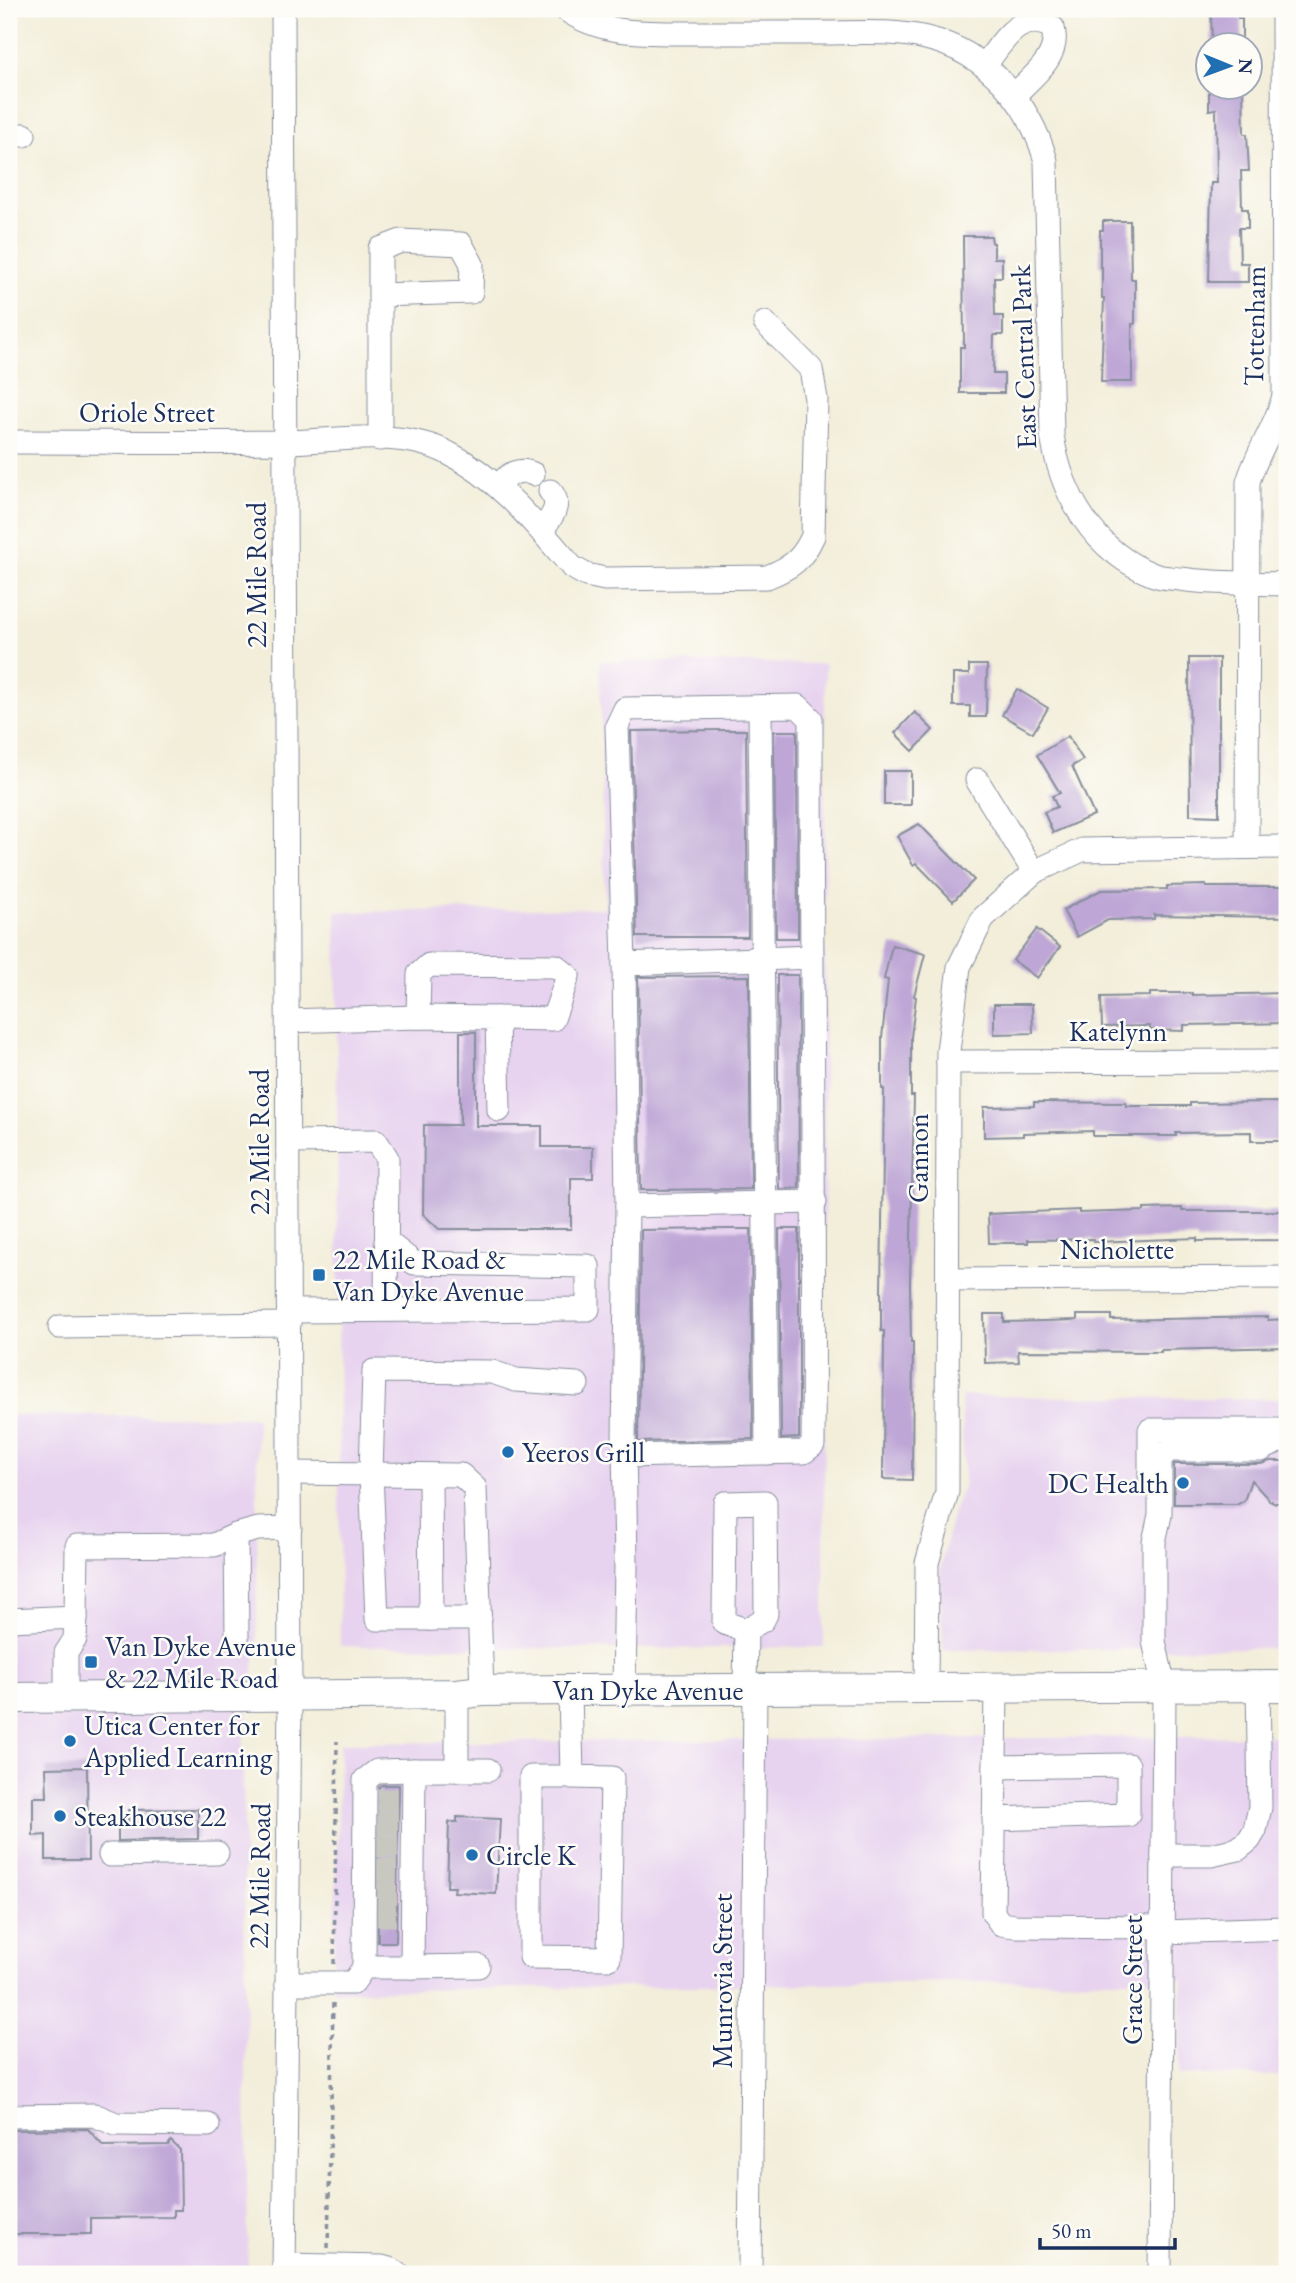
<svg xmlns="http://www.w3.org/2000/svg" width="1296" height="2283" font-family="'EB Garamond',serif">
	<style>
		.built { fill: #e7d2ef }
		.building { fill: #bea6d6 }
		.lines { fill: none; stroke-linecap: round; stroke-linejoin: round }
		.minor-tunnel { stroke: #c8c8c1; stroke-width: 23; stroke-dasharray: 23 11; stroke-linecap: butt }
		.minor-casing { stroke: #878e9c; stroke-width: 25 }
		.major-casing { stroke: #878e9c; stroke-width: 32 }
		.path { stroke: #878e9c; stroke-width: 3.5; stroke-dasharray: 5 5; stroke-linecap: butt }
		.minor { stroke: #fff; stroke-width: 23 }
		.major { stroke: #fff; stroke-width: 30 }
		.poi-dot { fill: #1f6fb2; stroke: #fdfcf7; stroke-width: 2.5 }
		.labels { text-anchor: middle; stroke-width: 5; stroke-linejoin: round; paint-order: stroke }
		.street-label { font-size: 28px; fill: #1b2f5e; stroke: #fdfcf7 }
		.poi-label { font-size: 28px; fill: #1b2f5e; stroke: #fdfcf7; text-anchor: start }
	</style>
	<rect width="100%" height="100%" fill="#fdfcf7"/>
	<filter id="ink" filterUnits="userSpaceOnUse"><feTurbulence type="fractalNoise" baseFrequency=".0143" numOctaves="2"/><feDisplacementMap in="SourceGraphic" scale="14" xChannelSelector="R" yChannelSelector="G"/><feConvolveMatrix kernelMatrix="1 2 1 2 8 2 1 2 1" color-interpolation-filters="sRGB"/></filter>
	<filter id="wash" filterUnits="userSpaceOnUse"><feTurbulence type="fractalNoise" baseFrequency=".00686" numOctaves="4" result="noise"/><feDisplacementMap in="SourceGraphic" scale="28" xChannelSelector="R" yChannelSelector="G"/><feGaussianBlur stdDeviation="1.57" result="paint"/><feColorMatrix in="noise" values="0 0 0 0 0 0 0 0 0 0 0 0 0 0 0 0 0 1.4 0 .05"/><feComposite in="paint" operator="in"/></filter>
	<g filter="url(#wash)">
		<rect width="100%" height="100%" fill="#f3eeda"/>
		<g class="built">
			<polygon points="600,661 825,664 824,1647 615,1649 340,1646 336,912 605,908"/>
			<polygon points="961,1396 1287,1399 1287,1648 943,1650 940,1570 952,1514 964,1484"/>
			<polygon points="9,1415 257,1417 257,1648 243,1745 248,2274 9,2274"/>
			<polygon points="1287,1736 1287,2076 1179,2075 1182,1979 333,1991 340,1743"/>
		</g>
		<g id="blocks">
			<g class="building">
				<polygon points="1238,9 1238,18 1242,18 1242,46 1212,46 1211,10"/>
				<polygon points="1209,88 1243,88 1244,134 1247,134 1249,171 1241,171 1242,209 1248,209 1248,228 1239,228 1240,263 1248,263 1248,282 1209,282 1211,183 1217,183 1216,109 1209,110"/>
				<polygon points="1103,221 1130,221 1131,279 1135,279 1135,324 1132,324 1132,382 1101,382 1104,298 1102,298 1102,267 1100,267 1100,230 1103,230"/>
				<polygon points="963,236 991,236 992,243 994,243 994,258 1002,258 1002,277 994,277 995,316 1003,316 1003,335 994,335 993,374 1004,374 1004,393 960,393 960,347 964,347"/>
				<polygon points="1189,658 1219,658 1219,816 1190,815"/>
				<polygon points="969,665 987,665 986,717 970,717 970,706 953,706 953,674 969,674"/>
				<polygon points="1017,689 1048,708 1033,733 1002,715"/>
				<polygon points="915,712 933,730 913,751 895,733"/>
				<polygon points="725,730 746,730 748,937 637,937 631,731"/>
				<polygon points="774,731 797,731 798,938 776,938"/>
				<polygon points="1068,736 1083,760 1072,766 1094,815 1053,833 1044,812 1057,807 1052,796 1060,793 1037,755"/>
				<rect x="884" y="771" width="27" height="34"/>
				<polygon points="919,824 974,880 953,901 916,863 913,865 897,836"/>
				<polygon points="1206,885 1206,887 1287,887 1287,917 1154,915 1154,919 1108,920 1077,937 1063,910 1101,890 1167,889 1167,886"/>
				<polygon points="1037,929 1060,947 1037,978 1013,960"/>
				<polygon points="892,945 925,954 914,996 916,997 911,1037 911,1096 914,1096 910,1284 911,1342 913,1342 912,1480 883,1479 884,1331 881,1331 881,1292 884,1089 882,1089 882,1038 888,980 884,979"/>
				<polygon points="777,975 798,975 799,1188 779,1189"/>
				<polygon points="749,976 751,1189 641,1190 638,977"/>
				<polygon points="1150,993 1192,993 1192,995 1287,993 1287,1023 1184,1025 1184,1031 1150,1030 1150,1026 1102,1027 1101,997 1150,996"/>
				<polygon points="994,1004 1032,1004 1033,1033 994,1034"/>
				<polygon points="460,1032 476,1032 476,1126 542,1126 542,1147 593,1147 593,1178 571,1178 571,1229 439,1229 423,1214 424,1125 460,1125"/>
				<polygon points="1034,1102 1126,1103 1126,1106 1190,1106 1190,1103 1287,1102 1287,1141 1251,1141 1251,1132 1176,1133 1176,1136 1093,1136 1093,1131 1023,1133 1023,1136 984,1137 984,1107 1034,1106"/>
				<polygon points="1182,1208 1182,1211 1284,1211 1285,1240 1197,1241 1197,1238 1094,1242 1093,1239 1028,1240 1028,1243 989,1243 988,1214 1079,1210 1079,1213 1144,1211 1144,1209"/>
				<polygon points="729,1229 751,1229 753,1439 638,1442 641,1230"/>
				<polygon points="779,1229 799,1229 799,1438 781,1439"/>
				<polygon points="984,1314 1004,1314 1004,1322 1077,1320 1077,1315 1111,1315 1111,1320 1268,1317 1268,1320 1287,1319 1287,1347 1161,1350 1161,1352 1018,1351 1019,1362 985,1363"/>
				<polygon points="1270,1461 1287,1461 1287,1503 1276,1503 1269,1500 1251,1480 1244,1501 1238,1504 1174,1504 1174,1464 1261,1464"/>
				<polygon points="87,1767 88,1860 46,1860 46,1835 33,1836 33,1797 47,1797 46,1768"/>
				<polygon points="382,1785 399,1785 396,1942 378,1942 379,1787"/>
				<polygon points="198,1809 198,1839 118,1841 118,1826 128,1826 128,1810"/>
				<polygon points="457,1817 500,1819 496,1894 454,1892 455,1887 447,1887 449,1822 457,1822"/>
				<polygon points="88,2129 103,2146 168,2145 171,2141 180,2150 181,2210 174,2210 174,2217 91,2218 91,2234 9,2234 9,2130"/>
			</g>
		</g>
	</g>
	<g filter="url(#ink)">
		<use href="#blocks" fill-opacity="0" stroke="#878e9c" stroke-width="2"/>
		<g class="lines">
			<g class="minor-tunnel">
				<polyline points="378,1800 398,1800"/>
				<polyline points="378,1823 398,1823"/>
				<polyline points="377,1846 398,1846"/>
				<polyline points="377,1870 397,1870"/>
				<polyline points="377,1893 397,1893"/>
				<polyline points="376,1915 396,1915"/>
			</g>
			<g class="minor-casing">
				<g id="minor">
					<polyline points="283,9 290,1695 284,2274"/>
					<path d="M565 9C600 35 646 33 688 33 732 33 776 33 821 33 855 33 893 30 926 38 987 52 1030 103 1046 161L1052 435C1061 495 1094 552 1154 575 1162 578 1172 578 1180 579 1215 584 1252 583 1287 584"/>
					<path d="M985 65C1003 42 1020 8 1053 28 1061 57 1032 77 1014 95"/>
					<polyline points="9,135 24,135"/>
					<polyline points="380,439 380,249 401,241 461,244 472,264 471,292 380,295"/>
					<path d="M9 442C101 442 193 443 285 442 337 441 400 428 448 453 499 478 536 525 572 567L586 575 605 579 767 577C792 567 802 560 813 536L816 399 811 369 765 323"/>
					<path d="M499 486C508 474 519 467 533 474"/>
					<path d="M541 530C551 519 563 504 550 491"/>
					<polyline points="760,707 767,1453"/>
					<polyline points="977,780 1034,872"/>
					<path d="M1247 847 1248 482C1257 452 1276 426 1284 396L1283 9"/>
					<polyline points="624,964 811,957"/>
					<polyline points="418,1017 419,974 429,965 556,966 568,976 553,1019 497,1018"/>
					<polyline points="288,1021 418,1017 497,1018 499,1110"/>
					<polyline points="948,1062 1287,1061"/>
					<polyline points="289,1142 376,1141 387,1158 386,1309"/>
					<polyline points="627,1206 815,1202"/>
					<polyline points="948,1280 1287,1278"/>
					<polyline points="289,1311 588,1309 588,1266 414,1263 386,1241"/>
					<polyline points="60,1327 289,1324"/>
					<path d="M624 1456 804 1452 813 1445C815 1203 811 961 811 719L798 706 625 709 617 726 624 964 627 1206 624 1442 626 1564 624 1690"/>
					<polyline points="289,1473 461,1475 475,1488 482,1691"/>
					<polyline points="430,1475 431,1619"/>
					<polyline points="1150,1476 1150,1430 1287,1430"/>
					<polygon points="765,1502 766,1614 763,1620 746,1630 724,1623 725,1503"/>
					<polyline points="236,1535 237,1638"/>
					<polyline points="76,1617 77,1546 214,1545 236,1535 258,1529 290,1528"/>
					<polyline points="480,1619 377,1619 371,1473 374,1371 492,1372 516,1380 577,1384"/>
					<polyline points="9,1620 76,1617 75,1639 66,1653 66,1697"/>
					<polyline points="745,1689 746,1630"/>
					<polyline points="926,1689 927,1563 947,1492 948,1051 959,967 983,918 1034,872 1082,850 1287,847"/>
					<polyline points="996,1689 993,1913 1001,1924 1015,1926 1162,1927"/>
					<polyline points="570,1690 572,1777 612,1778 609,1958 531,1957 531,1777 572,1777"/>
					<polyline points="457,1770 488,1770"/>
					<polyline points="994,1819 1128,1815 1128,1765 995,1767"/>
					<polyline points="110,1855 217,1853"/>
					<polyline points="1163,1855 1211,1855 1238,1849 1249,1840 1255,1830 1260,1807 1258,1686"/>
					<polyline points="1162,1932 1287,1928"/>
					<polyline points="364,1967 365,1780 377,1771 414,1770"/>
					<polyline points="412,1967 478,1966"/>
					<polyline points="287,1983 353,1983 364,1967 412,1967 414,1770 457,1770 457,1694"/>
					<polyline points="9,2116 94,2115 116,2124 208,2125"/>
					<polyline points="284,2265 382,2267 393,2270 398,2274"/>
					<polyline points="750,2274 755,1689"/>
					<polyline points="1160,2274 1164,1687 1154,1641 1154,1542 1160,1515 1160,1460 1165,1453 1171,1450 1261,1450 1287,1436"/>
				</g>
			</g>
			<g class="major-casing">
				<polyline id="major" points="9,1698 457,1694 482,1691 570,1690 1287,1686"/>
			</g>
			<g class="path">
				<polyline points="334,1964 337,1741"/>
				<polyline points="328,2248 333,2003"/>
			</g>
			<use href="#minor" class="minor"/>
			<use href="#major" class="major"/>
		</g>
	</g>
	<g class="poi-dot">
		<rect x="312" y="1268" width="14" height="14" rx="3.5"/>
		<circle cx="508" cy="1452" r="7"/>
		<circle cx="1183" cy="1483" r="7"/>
		<rect x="84" y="1655" width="14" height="14" rx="3.5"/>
		<circle cx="70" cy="1741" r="7"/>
		<circle cx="60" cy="1816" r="7"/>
		<circle cx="472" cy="1855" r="7"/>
	</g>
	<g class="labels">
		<g class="street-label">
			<text transform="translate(1254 326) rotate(-89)" y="10">Tottenham</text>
			<text transform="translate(1023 357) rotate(-92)" y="10">East Central Park</text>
			<text x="147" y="422">Oriole Street</text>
			<text transform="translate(256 575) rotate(-90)" y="10">22 Mile Road</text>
			<text x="1118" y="1041">Katelynn</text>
			<text transform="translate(259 1142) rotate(-90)" y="10">22 Mile Road</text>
			<text transform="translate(918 1158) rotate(-90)" y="10">Gannon</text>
			<text x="1117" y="1259">Nicholette</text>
			<text x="648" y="1700">Van Dyke Avenue</text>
			<text transform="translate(259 1876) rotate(-89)" y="10">22 Mile Road</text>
			<text transform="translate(1132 1980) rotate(-90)" y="10">Grace Street</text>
			<text transform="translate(722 1981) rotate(-90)" y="10">Munrovia Street</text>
		</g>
		<g class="poi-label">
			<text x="333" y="1269">22 Mile Road &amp;<tspan x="333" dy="32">Van Dyke Avenue</tspan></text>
			<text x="522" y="1462">Yeeros Grill</text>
			<text x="1169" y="1493" text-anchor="end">DC Health</text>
			<text x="105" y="1656">Van Dyke Avenue<tspan x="105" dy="32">&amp; 22 Mile Road</tspan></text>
			<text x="84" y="1735">Utica Center for<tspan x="84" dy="32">Applied Learning</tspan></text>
			<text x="74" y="1826">Steakhouse 22</text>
			<text x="486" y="1865">Circle K</text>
		</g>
	</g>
	<rect width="1296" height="2283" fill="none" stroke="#fdfcf7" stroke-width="35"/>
	<g transform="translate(1229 66) rotate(91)"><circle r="33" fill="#fdfcf7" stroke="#a3aaba" stroke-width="2"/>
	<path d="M0-5L12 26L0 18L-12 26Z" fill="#1f6fb2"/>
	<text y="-10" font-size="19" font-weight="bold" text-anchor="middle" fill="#1b2f5e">N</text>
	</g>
	<path d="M1040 2238v10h135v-10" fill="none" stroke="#1b2f5e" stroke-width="3.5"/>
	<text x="1051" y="2238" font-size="21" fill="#1b2f5e" stroke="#fdfcf7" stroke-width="5" paint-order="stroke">50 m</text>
</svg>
